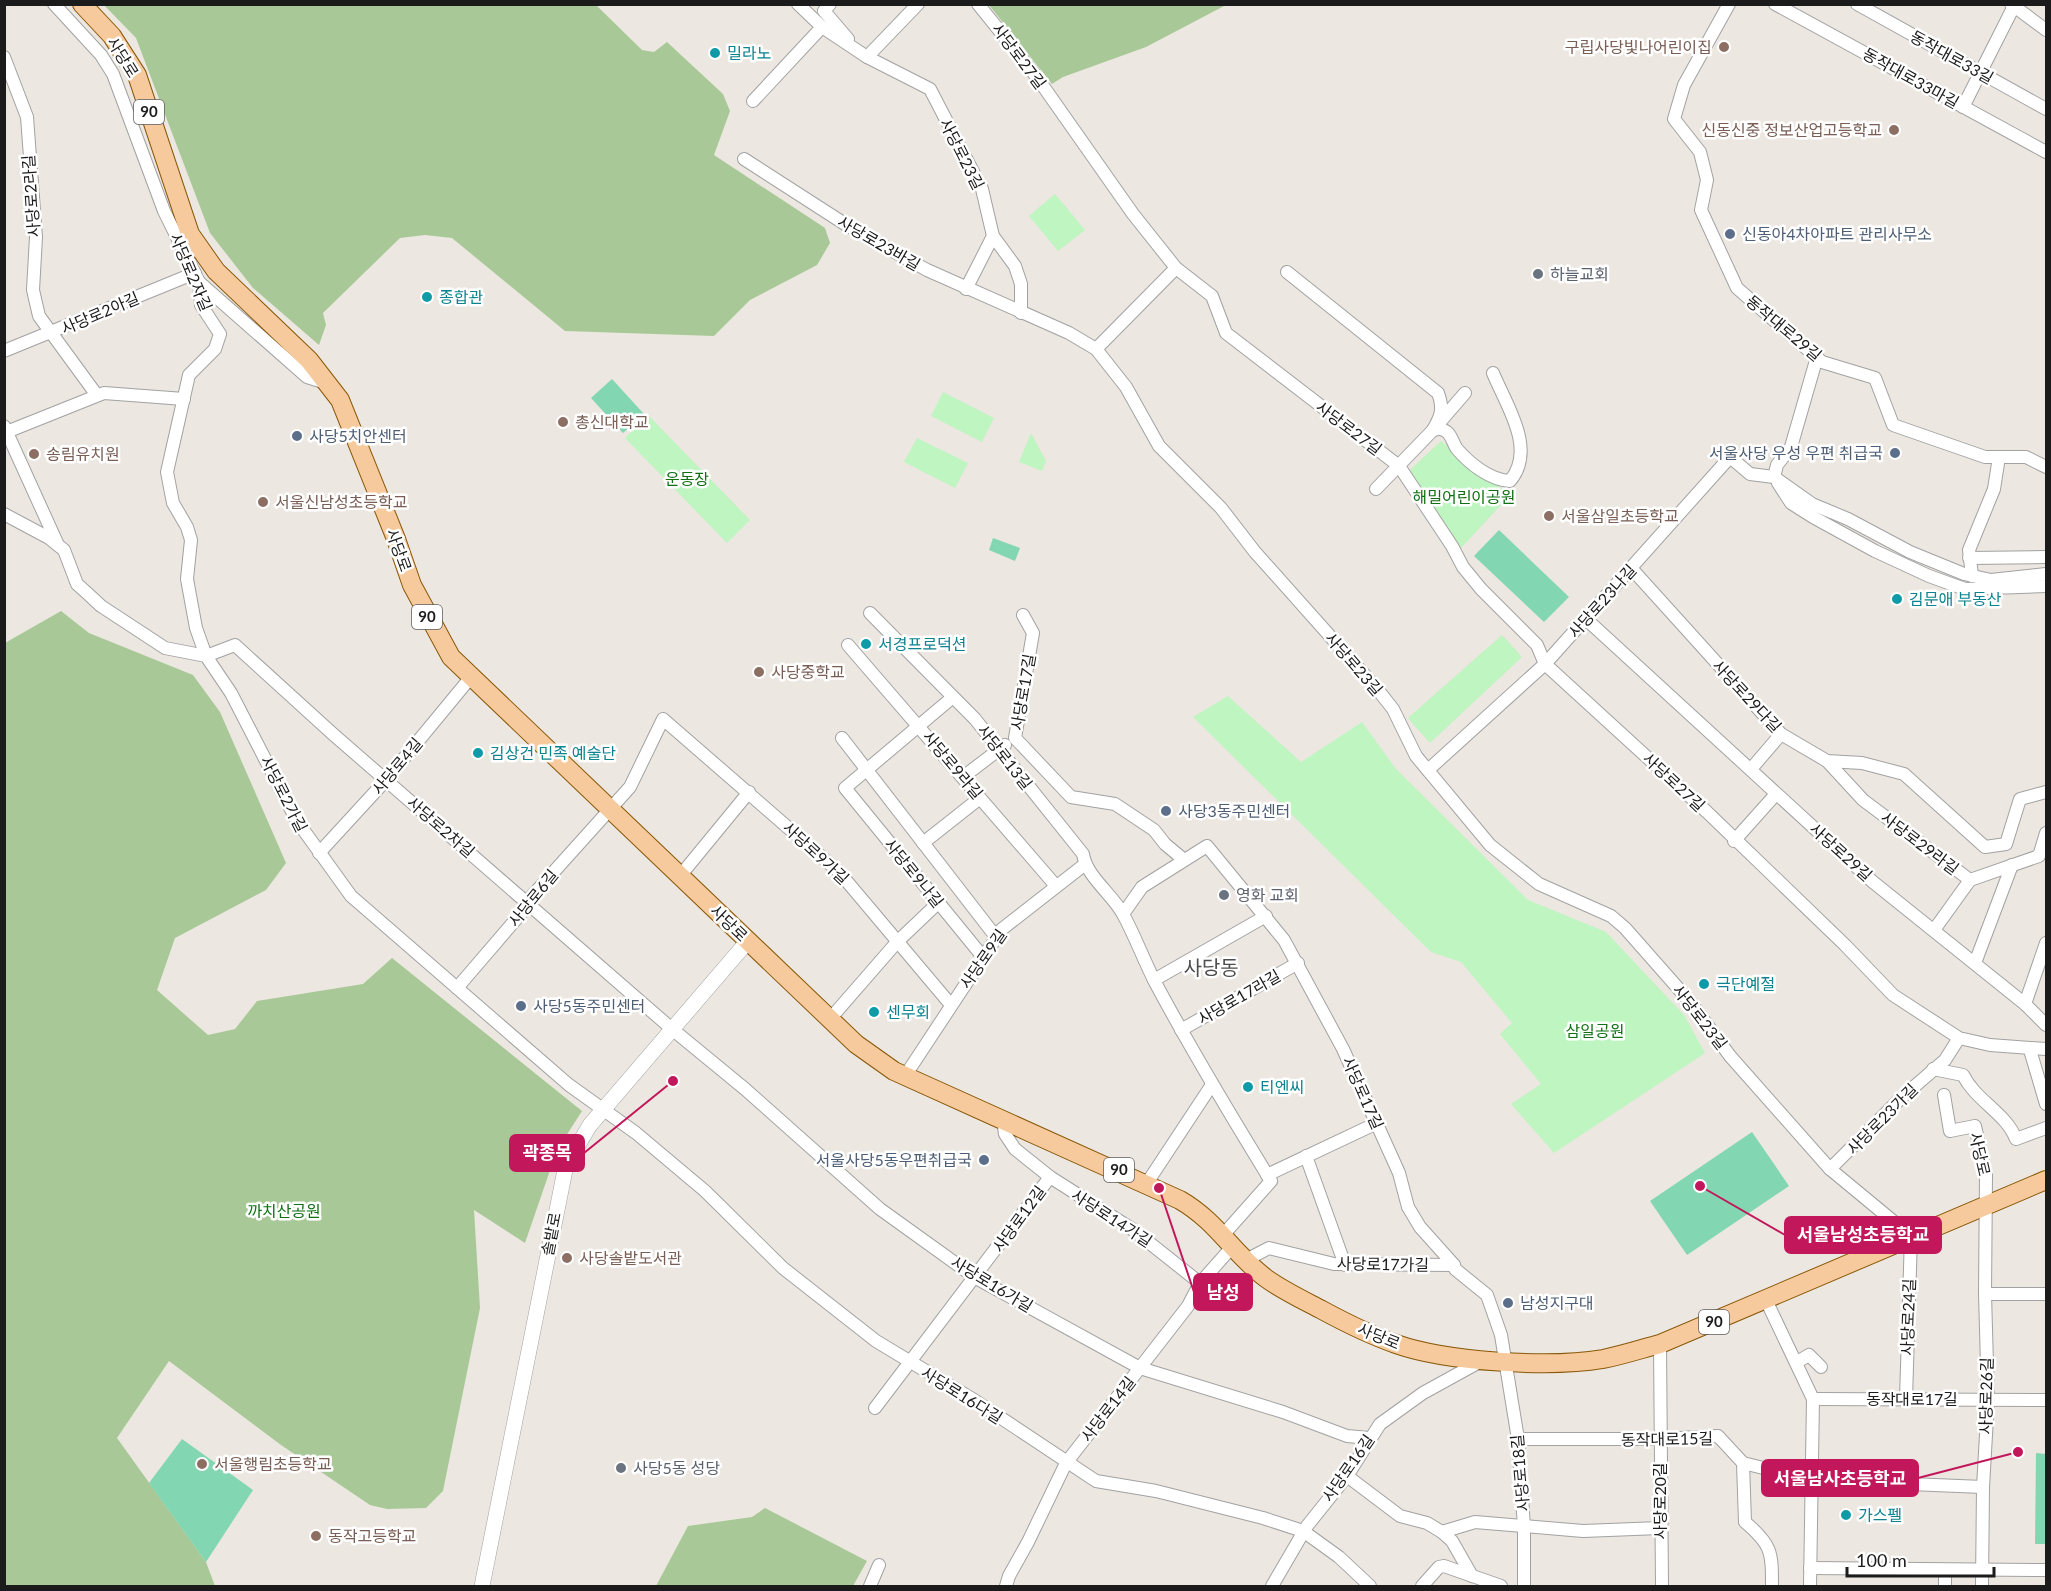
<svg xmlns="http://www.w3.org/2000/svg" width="2051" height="1591" font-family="Lato,'Noto Sans KR',sans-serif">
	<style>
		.forest { fill: #a8c997 }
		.park { fill: #bef5c0 }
		.pitch { fill: #82d7b2 }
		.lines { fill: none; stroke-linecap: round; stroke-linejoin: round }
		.minor-casing { stroke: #a2a2a2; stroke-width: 14 }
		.tertiary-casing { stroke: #a2a2a2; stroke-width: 16 }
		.primary-casing { stroke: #895809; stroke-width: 20 }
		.minor { stroke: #fff; stroke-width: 12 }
		.tertiary { stroke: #fff; stroke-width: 15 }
		.primary { stroke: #f6ca9c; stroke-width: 18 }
		.education-dot { fill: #8d6e63; stroke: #fff; stroke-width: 2 }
		.culture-dot { fill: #0f9aa8; stroke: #fff; stroke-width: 2 }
		.service-dot { fill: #5c6f8a; stroke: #fff; stroke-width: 2 }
		.worship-dot { fill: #6b7280; stroke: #fff; stroke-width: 2 }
		.labels { text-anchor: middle; stroke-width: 5; stroke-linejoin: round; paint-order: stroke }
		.shield { fill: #fff; stroke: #5f5f5f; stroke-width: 1.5 }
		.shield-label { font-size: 15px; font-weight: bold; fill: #1b1b1b }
		.education-label { font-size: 16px; fill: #785e54; stroke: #fff; text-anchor: start }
		.culture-label { font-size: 16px; fill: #0d838f; stroke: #fff; text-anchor: start }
		.street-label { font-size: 16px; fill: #1b1b1b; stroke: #fff }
		.service-label { font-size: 16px; fill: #4e5e75; stroke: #fff; text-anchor: start }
		.worship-label { font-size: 16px; fill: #5b616d; stroke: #fff; text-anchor: start }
		.park-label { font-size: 16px; fill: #117014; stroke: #fff }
		.quarter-label { font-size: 20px; fill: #4e4e4e; stroke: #fff }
		.leader { fill: none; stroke: #c2185b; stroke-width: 2 }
		.callout-dot { fill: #c2185b; stroke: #fff; stroke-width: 2 }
		.callout { fill: #c2185b; stroke: #c2185b; stroke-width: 2 }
		.callout-label { font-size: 18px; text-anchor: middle; font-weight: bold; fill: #fff }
	</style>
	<rect width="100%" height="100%" fill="#ece7e0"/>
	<g class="forest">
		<polygon points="104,5 596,5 642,50 654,52 667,42 723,94 730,111 714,155 825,228 830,243 817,265 750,300 714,336 565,331 452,238 425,235 400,238 323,313 326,325 319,345 253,288 210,233 136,38"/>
		<polygon points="989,5 1226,5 1146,47 1063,77 1052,84"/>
		<polygon points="61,611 89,633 193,675 220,712 286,863 266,890 175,938 157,990 208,1035 235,1029 257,1001 363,984 392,958 582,1111 557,1150 525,1243 474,1210 480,1308 443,1491 426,1508 387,1509 370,1505 281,1445 169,1361 117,1438 206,1562 215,1586 5,1586 5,643"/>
		<polygon points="765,1508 867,1561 853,1586 656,1586 688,1526 752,1517"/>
	</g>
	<g class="park">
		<polygon points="1055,194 1085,230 1058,251 1029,216"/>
		<polygon points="943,392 994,418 982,442 931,416"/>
		<polygon points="648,415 750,520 727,543 625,438"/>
		<polygon points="1031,433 1046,461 1042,471 1019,462"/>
		<polygon points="917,438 968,463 955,488 904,462"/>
		<polygon points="1441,441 1510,495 1461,548 1410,470"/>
		<polygon points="1502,635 1522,657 1430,743 1408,718"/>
		<polygon points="1228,696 1301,762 1362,722 1396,769 1528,900 1606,932 1684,1015 1705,1053 1554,1153 1511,1104 1541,1084 1500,1034 1512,1023 1461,962 1431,952 1193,717"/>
	</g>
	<g class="pitch">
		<polygon points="612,379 644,414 623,433 591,398"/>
		<polygon points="1499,530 1569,597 1544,622 1474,556"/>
		<polygon points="993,538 1020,548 1015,561 989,550"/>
		<polygon points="1752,1132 1789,1186 1687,1255 1650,1201"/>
		<polygon points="182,1439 253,1490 206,1562 149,1483"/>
		<polygon points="2036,1453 2046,1454 2046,1544 2035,1544"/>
	</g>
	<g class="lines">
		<g class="minor-casing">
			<g id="minor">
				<polyline points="54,4 101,55 113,74 164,211 199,282 201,305 220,334 215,349 189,375 167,472 173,503 187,527 191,540 187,579 196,628 206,656 231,693 297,821 351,896 569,1085 636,1133 705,1191 783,1268 876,1341 974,1400 1096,1481 1156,1491 1263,1518 1303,1531 1339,1557 1370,1586"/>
				<polyline points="798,4 822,27 867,57 930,89 982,189 993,236 1015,266 1021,284 1021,313"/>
				<polyline points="830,4 824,11 848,39"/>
				<polyline points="978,4 1036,76 1133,214 1176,268 1212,296 1226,333 1399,466 1452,546 1463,567 1481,589 1537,645 1545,664 1707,812 1845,945 1893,995 1959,1038 1990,1045 2046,1049"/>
				<polyline points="1729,4 1684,85 1674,119 1700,152 1707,180 1701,210 1737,288 1822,362 1875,378 1893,425 1985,457 2026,457 2046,467"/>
				<polyline points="1775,4 2046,152"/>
				<polyline points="1857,4 2046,109"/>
				<polyline points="2011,4 2046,30"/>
				<polyline points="4,57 27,117 36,237 33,290 39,316 96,394"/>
				<polyline points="867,57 918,4"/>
				<polyline points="753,101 822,27"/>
				<polyline points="1963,107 2015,4"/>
				<polyline points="744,159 848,226 927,270 1069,333 1096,349 1126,387 1159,446 1221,508 1255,552 1378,690 1393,709 1416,756 1490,845 1539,884 1611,916 1625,928 1692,1004 1730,1056 1830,1169 1911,1236 1906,1399"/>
				<path d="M1287 272 1438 393C1444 409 1441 416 1433 430"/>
				<polyline points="199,282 307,377 326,383"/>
				<polyline points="966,289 993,236"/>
				<polyline points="1096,349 1176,268"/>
				<polyline points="4,351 195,273"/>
				<polyline points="4,426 58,545"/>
				<path d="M1433 430C1438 429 1442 428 1447 432 1452 436 1453 444 1457 449 1470 464 1490 480 1510 481 1537 449 1506 405 1493 373"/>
				<polyline points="4,433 104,393 184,399"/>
				<polyline points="1774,477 1777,465 1791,447 1817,357"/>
				<polyline points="1778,483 1791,503 1813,517 1875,551 1929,576 1965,589 2046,586"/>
				<polyline points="1376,489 1433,430 1465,393"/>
				<polyline points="4,514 49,538 64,550 77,584 87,593 101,606 165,648 206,656 235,645 334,735 672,1029 745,1089 880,1209 976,1278 1140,1368 1283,1412 1347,1436 1369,1438"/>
				<polyline points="1969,558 2046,557"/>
				<polyline points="1631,568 1781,734 1827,761 1862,763 1904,774 1985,847 2006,844 2020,799 2046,792"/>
				<polyline points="1972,576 1969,550 1994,489 1999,457"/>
				<path d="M870 613 975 719 1083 854C1086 876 1112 894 1123 914 1135 936 1144 961 1156 984 1192 1051 1231 1116 1271 1181L1224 1234"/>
				<polyline points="1023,615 1033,633 1015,738 1071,797 1115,804 1154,830 1165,844 1183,859"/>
				<polyline points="1586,619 1873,882 2025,1004 2046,1025"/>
				<polyline points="848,645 1056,886"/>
				<polyline points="953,697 845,788 983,957"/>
				<polyline points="842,738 996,937"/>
				<polyline points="1827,761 1863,800 1970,880 2039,856 2046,833"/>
				<polyline points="1751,769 1781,734"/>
				<polyline points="1428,770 1545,664 1730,457 1750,474 1774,477 1812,504 1848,519 1910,552 1964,574 1991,580 2046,574"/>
				<polyline points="963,777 1005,745"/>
				<polyline points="1734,841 1776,794"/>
				<polyline points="923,843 980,798"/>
				<polyline points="319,853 386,780 471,677"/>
				<polyline points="680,876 749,792"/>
				<polyline points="1123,914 1142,887 1207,846 1284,940 1343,1049 1399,1173 1408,1207 1420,1227 1454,1265 1455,1269 1487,1295 1501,1335 1518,1439 1524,1527 1524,1586"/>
				<polyline points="1934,930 1970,880"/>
				<polyline points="1975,963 2012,865"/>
				<polyline points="1154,980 1266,916"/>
				<polyline points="457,988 529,904 532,896 630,787 663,719 839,872 951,1005"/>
				<polyline points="2025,1004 2046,943"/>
				<polyline points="830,1019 897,942 938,903"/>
				<polyline points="1181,1030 1298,963"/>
				<polyline points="2030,1050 2046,1104"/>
				<path d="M1933 1069 1963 1075C1976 1101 2006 1113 2016 1139L2046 1128"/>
				<polyline points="905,1076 1002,929 1084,865"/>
				<polyline points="1944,1095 1950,1131 1975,1126 1986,1175 1985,1294 1988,1400 1983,1487 1982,1586"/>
				<polyline points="1003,1119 1005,1134 1015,1149 1050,1177 1132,1229 1200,1283"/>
				<polyline points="1306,1156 1345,1265"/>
				<polyline points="1830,1169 1901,1098 1945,1060 1959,1038"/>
				<polyline points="1267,1175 1377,1123"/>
				<polyline points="1147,1183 1211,1086"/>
				<polyline points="1246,1260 1269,1248 1334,1264 1454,1265"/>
				<polyline points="1985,1294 2046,1294"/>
				<polyline points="1765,1298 1813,1399 1810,1586"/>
				<polyline points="1660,1344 1662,1586"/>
				<polyline points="1797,1362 1809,1355 1821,1367"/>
				<polyline points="1813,1399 2046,1400"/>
				<polyline points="875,1408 1050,1177"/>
				<polyline points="1518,1439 1660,1439 1718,1436 1743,1463 1812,1480 1983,1487"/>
				<path d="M1743 1463 1745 1522C1772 1545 1772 1552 1772 1586"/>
				<polyline points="1347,1476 1400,1516 1427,1523 1442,1532 1452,1541 1472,1576"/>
				<polyline points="1442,1532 1475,1522 1583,1531 1660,1528"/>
				<polyline points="1810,1568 2046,1570"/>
				<polyline points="1945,1570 1945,1586"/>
				<polyline points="870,1586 879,1565"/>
				<polyline points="1006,1586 1009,1576 1028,1542 1066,1463 1188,1306 1200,1283 1233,1246"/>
				<polyline points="1272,1586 1307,1526 1347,1476 1380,1424 1423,1393 1483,1360"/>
				<polyline points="1422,1586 1439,1567 1444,1566 1501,1586"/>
			</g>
		</g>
		<g class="tertiary-casing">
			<polyline id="tertiary" points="482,1586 566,1165 590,1125 748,941"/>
		</g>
		<g class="primary-casing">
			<path id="primary" d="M82 4 112 36 137 75 190 234 216 271 309 360 340 400 396 539 412 585 451 657 856 1044 894 1071 1180 1200C1218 1222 1233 1254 1267 1279 1284 1291 1303 1300 1322 1310 1346 1323 1370 1335 1396 1344 1447 1362 1550 1368 1603 1359 1623 1355 1641 1349 1660 1344L2046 1180"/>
		</g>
		<use href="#minor" class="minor"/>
		<use href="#tertiary" class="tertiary"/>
		<use href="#primary" class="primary"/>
	</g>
	<g class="education-dot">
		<circle cx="1724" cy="47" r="6"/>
		<circle cx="1894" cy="130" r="6"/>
		<circle cx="563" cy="422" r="6"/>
		<circle cx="34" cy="454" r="6"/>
		<circle cx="263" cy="502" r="6"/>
		<circle cx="1549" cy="516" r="6"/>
		<circle cx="759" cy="672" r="6"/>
		<circle cx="567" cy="1258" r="6"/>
		<circle cx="202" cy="1464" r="6"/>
		<circle cx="316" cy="1536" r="6"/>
	</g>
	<g class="culture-dot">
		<circle cx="715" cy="53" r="6"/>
		<circle cx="427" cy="297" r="6"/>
		<circle cx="1897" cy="599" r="6"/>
		<circle cx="866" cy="644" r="6"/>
		<circle cx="478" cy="753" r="6"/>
		<circle cx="1704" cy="984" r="6"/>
		<circle cx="874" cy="1012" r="6"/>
		<circle cx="1248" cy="1087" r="6"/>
		<circle cx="1846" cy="1515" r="6"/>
	</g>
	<g class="service-dot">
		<circle cx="1730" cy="234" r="6"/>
		<circle cx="297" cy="436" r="6"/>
		<circle cx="1895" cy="453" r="6"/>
		<circle cx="1166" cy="811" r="6"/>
		<circle cx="521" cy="1006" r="6"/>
		<circle cx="984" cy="1160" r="6"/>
		<circle cx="1508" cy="1303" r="6"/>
	</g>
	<g class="worship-dot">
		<circle cx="1538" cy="274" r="6"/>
		<circle cx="1224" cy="895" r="6"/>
		<circle cx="621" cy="1468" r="6"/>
	</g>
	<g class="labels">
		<g class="shield">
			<rect x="134" y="100" width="30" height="24" rx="4.5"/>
			<rect x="412" y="605" width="30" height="24" rx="4.5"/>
			<rect x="1104" y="1158" width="30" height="24" rx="4.5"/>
			<rect x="1699" y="1310" width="30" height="24" rx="4.5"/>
		</g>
		<g class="shield-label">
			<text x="149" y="117">90</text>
			<text x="427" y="622">90</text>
			<text x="1119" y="1175">90</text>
			<text x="1714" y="1327">90</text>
		</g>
		<g class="education-label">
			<text x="1712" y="53" text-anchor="end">구립사당빛나어린이집</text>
			<text x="1882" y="136" text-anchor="end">신동신중 정보산업고등학교</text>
			<text x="575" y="428">총신대학교</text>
			<text x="46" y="460">송림유치원</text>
			<text x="275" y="508">서울신남성초등학교</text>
			<text x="1561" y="522">서울삼일초등학교</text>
			<text x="771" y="678">사당중학교</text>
			<text x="579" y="1264">사당솔밭도서관</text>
			<text x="214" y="1470">서울행림초등학교</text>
			<text x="328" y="1542">동작고등학교</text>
		</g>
		<g class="culture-label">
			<text x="727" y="59">밀라노</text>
			<text x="439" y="303">종합관</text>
			<text x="1909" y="605">김문애 부동산</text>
			<text x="878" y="650">서경프로덕션</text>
			<text x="490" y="759">김상건 민족 예술단</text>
			<text x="1716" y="990">극단예절</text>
			<text x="886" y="1018">센무회</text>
			<text x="1260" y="1093">티엔씨</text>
			<text x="1858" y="1521">가스펠</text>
		</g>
		<g class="street-label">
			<text transform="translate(1019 56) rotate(53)" y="6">사당로27길</text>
			<text transform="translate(123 57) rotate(58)" y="6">사당로</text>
			<text transform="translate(1952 57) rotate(29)" y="6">동작대로33길</text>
			<text transform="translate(1911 78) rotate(29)" y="6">동작대로33마길</text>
			<text transform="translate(962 154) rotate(63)" y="6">사당로23길</text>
			<text transform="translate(31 196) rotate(-94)" y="6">사당로2라길</text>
			<text transform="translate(879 243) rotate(30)" y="6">사당로23바길</text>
			<text transform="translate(191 272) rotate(67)" y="6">사당로2자길</text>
			<text transform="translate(100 313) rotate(-23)" y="6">사당로2아길</text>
			<text transform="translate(1784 328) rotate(40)" y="6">동작대로29길</text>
			<text transform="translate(1349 428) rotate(37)" y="6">사당로27길</text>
			<text transform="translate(399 550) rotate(70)" y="6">사당로</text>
			<text transform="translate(1602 601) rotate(-48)" y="6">사당로23나길</text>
			<text transform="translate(1354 664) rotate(49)" y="6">사당로23길</text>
			<text transform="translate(1023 692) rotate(-80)" y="6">사당로17길</text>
			<text transform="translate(1747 696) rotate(47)" y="6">사당로29다길</text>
			<text transform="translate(1005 757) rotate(52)" y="6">사당로13길</text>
			<text transform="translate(953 765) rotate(50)" y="6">사당로9라길</text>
			<text transform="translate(397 766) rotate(-50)" y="6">사당로4길</text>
			<text transform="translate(1674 782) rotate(43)" y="6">사당로27길</text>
			<text transform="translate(284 794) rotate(63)" y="6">사당로2가길</text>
			<text transform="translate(441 827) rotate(41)" y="6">사당로2차길</text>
			<text transform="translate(1920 843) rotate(37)" y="6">사당로29라길</text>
			<text transform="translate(1841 852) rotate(42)" y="6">사당로29길</text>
			<text transform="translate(816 853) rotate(43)" y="6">사당로9가길</text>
			<text transform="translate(914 873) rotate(51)" y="6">사당로9나길</text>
			<text transform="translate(533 898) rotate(-51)" y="6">사당로6길</text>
			<text transform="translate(729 923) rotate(44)" y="6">사당로</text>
			<text transform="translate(983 959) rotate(-55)" y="6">사당로9길</text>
			<text transform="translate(1239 997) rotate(-30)" y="6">사당로17라길</text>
			<text transform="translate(1700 1017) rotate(52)" y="6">사당로23길</text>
			<text transform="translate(1363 1093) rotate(66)" y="6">사당로17길</text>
			<text transform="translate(1882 1119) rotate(-45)" y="6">사당로23가길</text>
			<text transform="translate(1980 1154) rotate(77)" y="6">사당로</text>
			<text transform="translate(1112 1218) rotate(33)" y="6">사당로14가길</text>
			<text transform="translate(1019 1219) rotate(-54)" y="6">사당로12길</text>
			<text transform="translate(551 1234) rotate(-79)" y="6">솔밭로</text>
			<text transform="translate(1383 1264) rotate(1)" y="6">사당로17가길</text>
			<text transform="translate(992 1284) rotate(31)" y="6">사당로16가길</text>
			<text transform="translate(1908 1317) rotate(-88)" y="6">사당로24길</text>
			<text transform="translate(1379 1336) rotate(22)" y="6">사당로</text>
			<text transform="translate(962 1395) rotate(32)" y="6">사당로16다길</text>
			<text transform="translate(1986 1396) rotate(-89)" y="6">사당로26길</text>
			<text x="1912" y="1405">동작대로17길</text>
			<text transform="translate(1108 1409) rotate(-52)" y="6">사당로14길</text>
			<text transform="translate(1667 1439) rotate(-1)" y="6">동작대로15길</text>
			<text transform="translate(1348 1468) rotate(-55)" y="6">사당로16길</text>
			<text transform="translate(1520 1473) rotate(-95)" y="6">사당로18길</text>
			<text transform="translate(1660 1501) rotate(-90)" y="6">사당로20길</text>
		</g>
		<g class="service-label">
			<text x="1742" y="240">신동아4차아파트 관리사무소</text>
			<text x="309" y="442">사당5치안센터</text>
			<text x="1883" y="459" text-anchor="end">서울사당 우성 우편 취급국</text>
			<text x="1178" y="817">사당3동주민센터</text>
			<text x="533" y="1012">사당5동주민센터</text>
			<text x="972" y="1166" text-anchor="end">서울사당5동우편취급국</text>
			<text x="1520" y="1309">남성지구대</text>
		</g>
		<g class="worship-label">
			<text x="1550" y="280">하늘교회</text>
			<text x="1236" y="901">영화 교회</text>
			<text x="633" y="1474">사당5동 성당</text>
		</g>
		<g class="park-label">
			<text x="687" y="485">운동장</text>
			<text x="1464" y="503">해밀어린이공원</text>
			<text x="1595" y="1037">삼일공원</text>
			<text x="284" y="1217">까치산공원</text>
		</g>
		<g class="quarter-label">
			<text x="1211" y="975">사당동</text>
		</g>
	</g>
	<path class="leader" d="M673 1081L584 1153M1700 1186L1785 1235M1159 1188L1194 1292M2018 1452L1918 1478"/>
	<g class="callout-dot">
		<circle cx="673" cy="1081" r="6"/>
		<circle cx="1700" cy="1186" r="6"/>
		<circle cx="1159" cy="1188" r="6"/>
		<circle cx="2018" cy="1452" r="6"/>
	</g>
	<g class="callout">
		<rect x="510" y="1135" width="74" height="36" rx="6"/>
		<rect x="1785" y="1217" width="156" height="36" rx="6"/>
		<rect x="1194" y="1274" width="58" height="36" rx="6"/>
		<rect x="1762" y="1460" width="156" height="36" rx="6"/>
	</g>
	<g class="callout-label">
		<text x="547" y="1159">곽종목</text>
		<text x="1863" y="1241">서울남성초등학교</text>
		<text x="1223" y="1299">남성</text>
		<text x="1840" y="1485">서울남사초등학교</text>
	</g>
	<rect width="2051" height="1591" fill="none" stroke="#1b1b1b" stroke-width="12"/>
	<path d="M1847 1567v9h147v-9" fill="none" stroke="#1b1b1b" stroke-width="3"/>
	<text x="1856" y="1567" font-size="18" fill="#1b1b1b" stroke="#ffffff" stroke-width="4.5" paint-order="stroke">100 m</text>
</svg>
